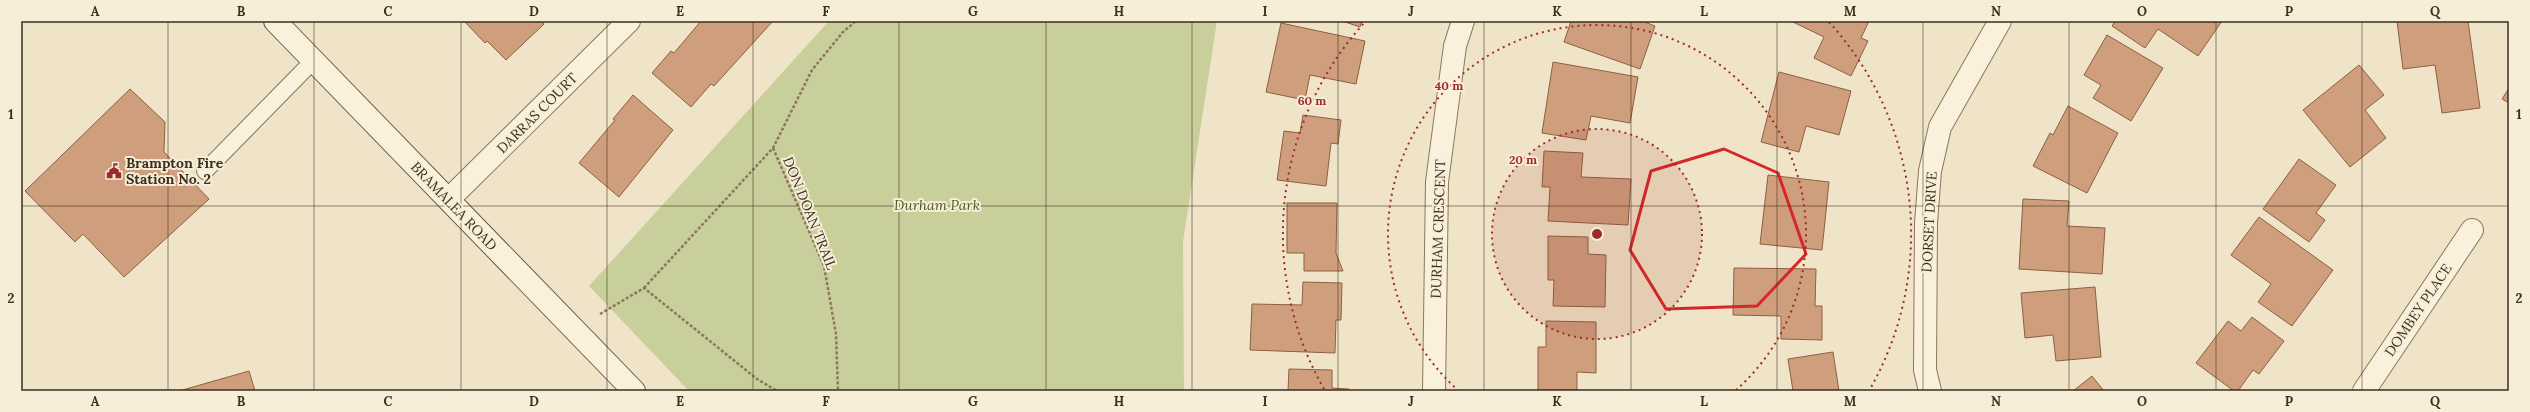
<svg xmlns="http://www.w3.org/2000/svg" width="2530" height="412" font-family="Lora,serif">
	<style>
		.green { fill: #c9cf9b }
		.building { fill: #cf9f7d; stroke: #8d5f41 }
		.lines { fill: none; stroke-linecap: round; stroke-linejoin: round }
		.lane-casing { stroke: #8d765c; stroke-width: 18 }
		.street-casing { stroke: #8d765c; stroke-width: 24 }
		.secondary-casing { stroke: #6f573f; stroke-width: 24 }
		.path { stroke: #8d765c; stroke-width: 2.5; stroke-dasharray: 3 2; stroke-linecap: butt }
		.lane { stroke: #faf1dc; stroke-width: 16 }
		.street { stroke: #faf1dc; stroke-width: 22 }
		.secondary { stroke: #faf1dc; stroke-width: 22 }
		.marked { fill: none; stroke: #d62828; stroke-width: 3; stroke-linejoin: round }
		.grid { fill: none; stroke: #3d2e20; stroke-width: 1; stroke-opacity: 0.55 }
		.ring { fill: none; stroke: #9e2a2b; stroke-width: 2; stroke-dasharray: 2 4 }
		.labels { text-anchor: middle; stroke-width: 4; stroke-linejoin: round; paint-order: stroke }
		.street-label { font-size: 14px; fill: #3d2e20; stroke: #f7eed8 }
		.poi-label { font-size: 14px; font-weight: bold; fill: #3d2e20; stroke: #f7eed8; text-anchor: start }
		.park-label { font-size: 14px; font-style: italic; fill: #4d5a26; stroke: #f7eed8 }
		.centre { fill: #9e2a2b; stroke: #f7eed8; stroke-width: 2 }
		.ring-label { font-size: 12px; text-anchor: middle; font-weight: bold; fill: #9e2a2b; stroke: #f7eed8; stroke-width: 4; stroke-linejoin: round; paint-order: stroke }
		.neatline { fill: none; stroke: #3d2e20; stroke-width: 1.5 }
		.grid-label { font-size: 13px; text-anchor: middle; font-weight: bold; fill: #3d2e20 }
	</style>
	<rect width="100%" height="100%" fill="#f0e4c8"/>
	<polygon class="green" points="829,21 1217,21 1183,242 1184,391 689,391 589,286"/>
	<g class="building">
		<polygon points="464,21 541,21 544,24 506,60 487,41 485,43"/>
		<polygon points="701,21 773,21 714,86 711,84 691,107 652,73 671,51 674,53"/>
		<polygon points="1342,21 1362,21 1360,27"/>
		<polygon points="1571,21 1642,21 1655,26 1640,69 1564,42"/>
		<polygon points="1791,21 1869,21 1861,38 1868,41 1851,76 1814,58 1824,37"/>
		<polygon points="2115,21 2222,21 2198,56 2158,29 2145,48 2112,26"/>
		<polygon points="2397,21 2468,21 2480,108 2442,113 2435,65 2403,69"/>
		<polygon points="1281,23 1365,41 1356,84 1310,75 1305,100 1266,92"/>
		<polygon points="2107,35 2163,68 2131,121 2093,98 2101,85 2084,75"/>
		<polygon points="1553,62 1638,77 1630,123 1591,116 1586,140 1542,133"/>
		<polygon points="2359,65 2384,95 2365,110 2386,138 2350,167 2303,110"/>
		<polygon points="1779,72 1851,91 1839,135 1806,126 1799,152 1761,142"/>
		<polygon points="2509,88 2509,103 2502,99"/>
		<polygon points="130,89 165,122 164,152 209,199 124,277 83,234 75,242 25,191"/>
		<polygon points="633,95 673,130 619,197 579,163 615,120 613,119"/>
		<polygon points="2068,106 2118,133 2087,193 2033,166 2050,133 2053,135"/>
		<polygon points="1303,115 1341,120 1338,144 1331,143 1326,186 1277,180 1284,131 1300,133"/>
		<polygon points="1544,151 1583,153 1581,177 1631,179 1628,225 1548,221 1550,187 1542,187"/>
		<polygon points="2299,159 2336,185 2316,213 2325,220 2309,242 2263,209"/>
		<polygon points="1768,175 1829,182 1822,250 1760,244"/>
		<polygon points="2023,199 2069,201 2067,226 2105,228 2102,274 2019,269"/>
		<polygon points="1287,203 1337,203 1336,253 1343,271 1304,271 1304,253 1287,253"/>
		<polygon points="2259,217 2333,270 2292,326 2258,302 2271,284 2231,255"/>
		<polygon points="1548,236 1588,237 1588,254 1606,255 1605,307 1553,306 1554,280 1548,280"/>
		<polygon points="1734,268 1816,269 1815,306 1822,306 1822,340 1781,339 1781,316 1733,315"/>
		<polygon points="1303,282 1342,283 1341,320 1336,320 1335,353 1250,350 1252,304 1302,305"/>
		<polygon points="2095,287 2101,357 2056,361 2053,335 2025,338 2021,293"/>
		<polygon points="2252,317 2284,341 2259,374 2253,370 2238,391 2234,391 2196,363 2228,321 2241,331"/>
		<polygon points="1546,321 1596,322 1596,373 1577,372 1577,390 1538,390 1538,347 1546,347"/>
		<polygon points="1833,352 1839,391 1793,391 1788,359"/>
		<polygon points="1289,369 1332,370 1332,388 1349,389 1348,391 1288,391"/>
		<polygon points="249,371 255,391 179,391"/>
		<polygon points="2092,376 2104,391 2073,391"/>
	</g>
	<g class="lines">
		<g class="lane-casing">
			<polyline id="lane" points="205,171 313,61"/>
		</g>
		<g class="street-casing">
			<g id="street">
				<polyline points="449,199 629,21"/>
				<polyline points="1434,391 1437,182 1455,46 1463,21"/>
				<polyline points="1930,391 1925,370 1926,223 1930,171 1940,127 2000,21"/>
				<polyline points="2364,391 2472,230"/>
			</g>
		</g>
		<g class="secondary-casing">
			<polyline id="secondary" points="275,21 634,391"/>
		</g>
		<g class="path">
			<polyline points="773,148 824,266 836,334 838,391"/>
			<polyline points="644,288 773,148 812,70 843,32 856,21"/>
			<polyline points="600,314 644,288 757,379 777,391"/>
		</g>
		<use href="#lane" class="lane"/>
		<use href="#street" class="street"/>
		<use href="#secondary" class="secondary"/>
	</g>
	<path class="marked" d="M1724 149 1778 173 1806 254 1757 306 1666 309 1630 250 1651 171Z"/>
	<path class="grid" d="M168 21V391M314 21V391M461 21V391M607 21V391M753 21V391M899 21V391M1046 21V391M1192 21V391M1338 21V391M1484 21V391M1631 21V391M1777 21V391M1923 21V391M2069 21V391M2216 21V391M2362 21V391M21 206H2509"/>
	<circle cx="1597" cy="234" r="105" fill="#9e2a2b" fill-opacity=".12"/>
	<g class="ring">
		<circle cx="1597" cy="234" r="105"/>
		<path d="M1459 391A209 209 0 1 1 1735 391"/>
		<path d="M1324 389A314 314 0 0 1 1365 22M1829 22A314 314 0 0 1 1870 389"/>
	</g>
	<defs>
		<g id="civic-bare" transform="scale(1.2)"><path d="M-.6-6.5H3V-4.5H.6V-3L4-1V1h2V6H-6V1h2V-1L-.6-3ZM-1.2 2.5V6h2.4V2.5Z" fill="#9e2a2b" stroke="#f7eed8" stroke-width="2.5" paint-order="stroke"/></g>
	</defs>
	<g fill-rule="evenodd">
		<use href="#civic-bare" x="114" y="171"/>
	</g>
	<g class="labels">
		<g class="street-label">
			<text transform="translate(537 113) rotate(-45)" y="5">DARRAS COURT</text>
			<text transform="translate(454 206) rotate(46)" y="5">BRAMALEA ROAD</text>
			<text transform="translate(810 213) rotate(68)" y="5">DON DOAN TRAIL</text>
			<text transform="translate(1929 222) rotate(-87)" y="5">DORSET DRIVE</text>
			<text transform="translate(1438 229) rotate(-88)" y="5">DURHAM CRESCENT</text>
			<text transform="translate(2418 310) rotate(-56)" y="5">DOMBEY PLACE</text>
		</g>
		<g class="poi-label">
			<text x="126" y="168">Brampton Fire<tspan x="126" dy="16">Station No. 2</tspan></text>
		</g>
		<g class="park-label">
			<text x="937" y="210">Durham Park</text>
		</g>
	</g>
	<circle cx="1597" cy="234" r="6" class="centre"/>
	<g class="ring-label">
		<text x="1449" y="90">40 m</text>
		<text x="1312" y="105">60 m</text>
		<text x="1523" y="164">20 m</text>
	</g>
	<rect width="2530" height="412" fill="none" stroke="#f7eed8" stroke-width="44"/>
	<rect x="22" y="22" width="2486" height="368" class="neatline"/>
	<g class="grid-label">
		<text x="95" y="16">A</text>
		<text x="241" y="16">B</text>
		<text x="388" y="16">C</text>
		<text x="534" y="16">D</text>
		<text x="680" y="16">E</text>
		<text x="826" y="16">F</text>
		<text x="973" y="16">G</text>
		<text x="1119" y="16">H</text>
		<text x="1265" y="16">I</text>
		<text x="1411" y="16">J</text>
		<text x="1557" y="16">K</text>
		<text x="1704" y="16">L</text>
		<text x="1850" y="16">M</text>
		<text x="1996" y="16">N</text>
		<text x="2142" y="16">O</text>
		<text x="2289" y="16">P</text>
		<text x="2435" y="16">Q</text>
		<text x="11" y="119">1</text>
		<text x="2519" y="119">1</text>
		<text x="11" y="303">2</text>
		<text x="2519" y="303">2</text>
		<text x="95" y="406">A</text>
		<text x="241" y="406">B</text>
		<text x="388" y="406">C</text>
		<text x="534" y="406">D</text>
		<text x="680" y="406">E</text>
		<text x="826" y="406">F</text>
		<text x="973" y="406">G</text>
		<text x="1119" y="406">H</text>
		<text x="1265" y="406">I</text>
		<text x="1411" y="406">J</text>
		<text x="1557" y="406">K</text>
		<text x="1704" y="406">L</text>
		<text x="1850" y="406">M</text>
		<text x="1996" y="406">N</text>
		<text x="2142" y="406">O</text>
		<text x="2289" y="406">P</text>
		<text x="2435" y="406">Q</text>
	</g>
</svg>
